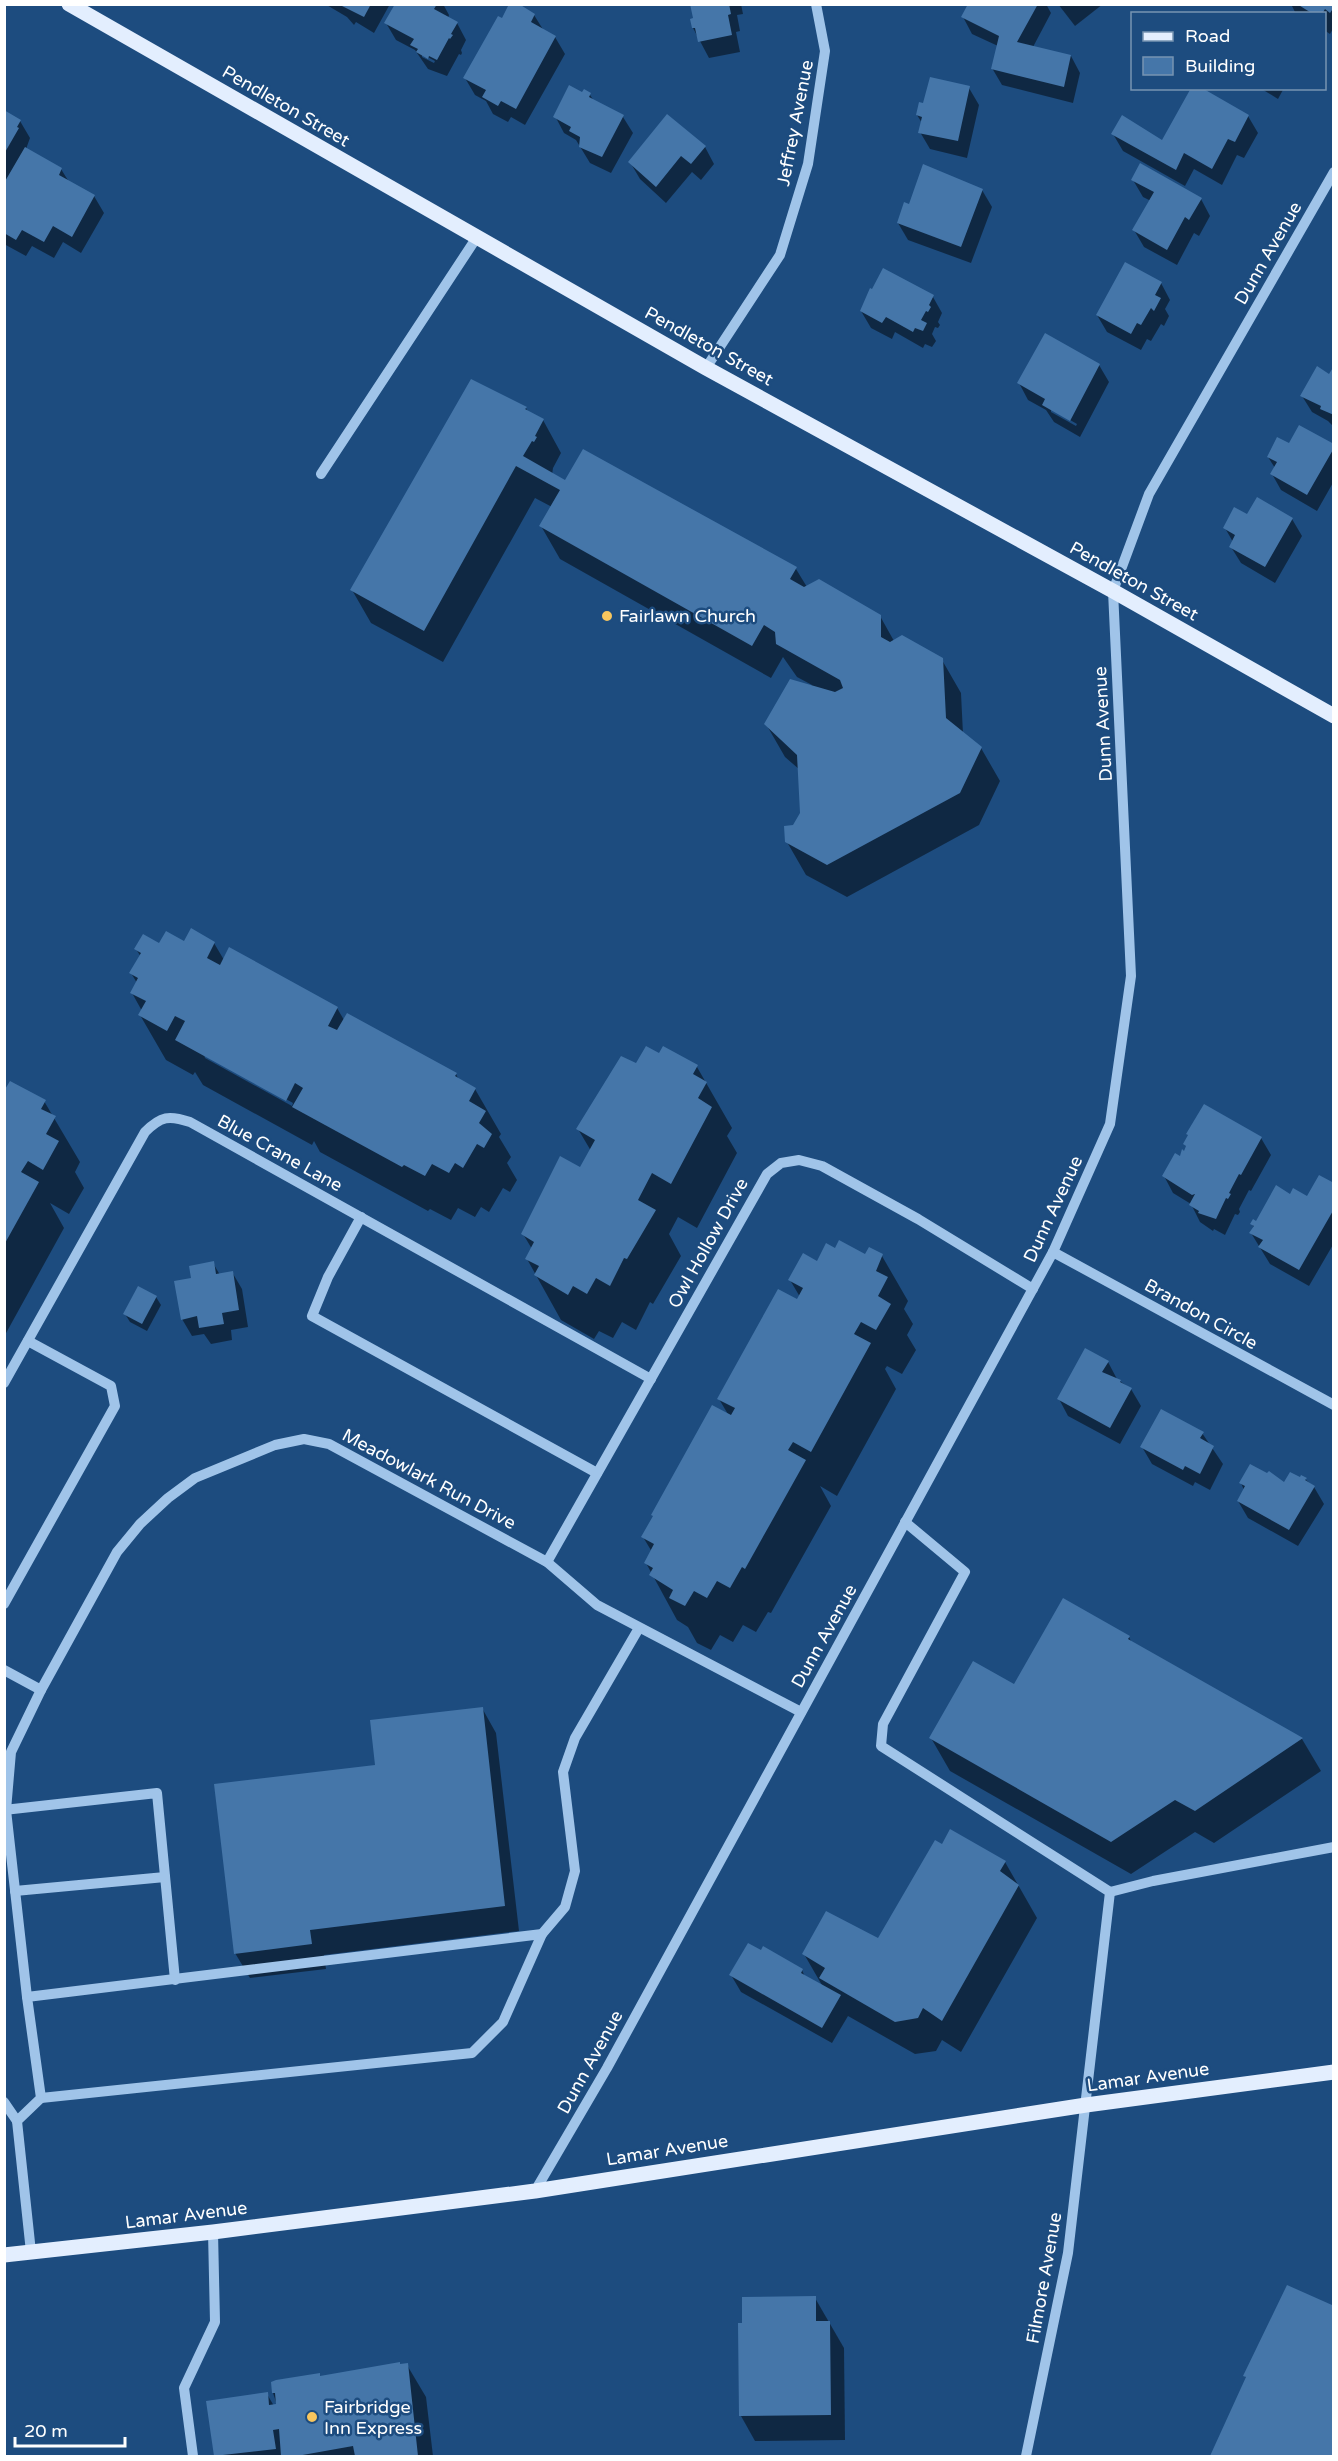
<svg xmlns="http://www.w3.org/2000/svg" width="1338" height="2461" font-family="'Varela Round',sans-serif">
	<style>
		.shadow { fill: #0007; fill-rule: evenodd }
		.building { fill: #4576a9 }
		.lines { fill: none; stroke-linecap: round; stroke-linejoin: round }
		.minor { stroke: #a0c4e9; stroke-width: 10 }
		.major { stroke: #e3eefe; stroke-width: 15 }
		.poi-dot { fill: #f8c65e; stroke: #1d4c7f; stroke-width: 2 }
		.labels { text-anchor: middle; stroke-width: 5; stroke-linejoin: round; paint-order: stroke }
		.street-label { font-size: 18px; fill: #fff; stroke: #1d4c7f }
		.poi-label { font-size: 18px; fill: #fff; stroke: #1d4c7f; text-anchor: start }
	</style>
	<rect width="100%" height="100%" fill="#1d4c7f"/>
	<g class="shadow">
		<polygon points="325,4 390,4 374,33 356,22 354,25 347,17"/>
		<path d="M396 4H443L449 15 448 18 457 23 466 40 461 50 462 53 461 55 459 54 447 76 428 69 415 50 396 40 386 23ZM422 54 435 61 434 63 422 57Z"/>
		<polygon points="692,4 741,4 743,14 737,15 740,31 736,32 740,52 709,58 693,28 695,20"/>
		<path d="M969 4H1046L1051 13 1033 47 1071 56 1080 73 1073 103 1002 85 992 68 998 46 972 34 963 17ZM1007 35 1017 42 1005 41Z"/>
		<polygon points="1058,4 1103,4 1075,26"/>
		<polygon points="1291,4 1334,4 1334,27 1330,34 1324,30 1324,14 1296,14"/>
		<polygon points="534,15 544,31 555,37 565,54 525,125 511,117 508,122 493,114 486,101 475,95 465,78 503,20"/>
		<polygon points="969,88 979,105 967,158 930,149 920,132 922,123 917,115 925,105"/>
		<polygon points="1260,88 1284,88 1278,99"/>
		<polygon points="583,94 590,95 594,101 623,117 633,133 611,173 590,163 576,140 564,133 555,116"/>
		<polygon points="4,112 20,121 30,138 26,149 61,169 69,182 94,196 104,213 81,253 63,242 54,258 32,246 26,256 4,244"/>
		<polygon points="1248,116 1258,133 1244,158 1237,155 1222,185 1194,169 1185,186 1123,151 1113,134 1163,142"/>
		<polygon points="705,147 714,164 701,180 692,172 666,203 640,179 630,162"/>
		<polygon points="1133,180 1201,199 1210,216 1199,236 1194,233 1177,265 1144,247 1134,230 1151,201 1143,197"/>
		<polygon points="982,190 992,207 971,263 908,240 898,223 909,205"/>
		<polygon points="1161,283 1170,300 1165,309 1169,316 1164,326 1161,324 1151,341 1147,339 1141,350 1107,332 1097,315"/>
		<polygon points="933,297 942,313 938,322 940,325 938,328 935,327 932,334 936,341 932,347 925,344 923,348 895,332 892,339 871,328 861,311"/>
		<path d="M1099 365 1109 382 1080 437 1054 422 1046 410 1028 400 1019 383ZM1051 409 1077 424 1076 426 1051 412Z"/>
		<polygon points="1334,369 1334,427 1328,421 1312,412 1302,396 1330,376"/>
		<polygon points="526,408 528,412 543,420 561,453 553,468 552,475 566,482 584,451 796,569 807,587 880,616 894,641 942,660 961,693 963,734 981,748 1000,781 979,825 847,897 806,875 787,842 801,813 800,770 785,757 766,724 812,685 797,677 783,657 771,678 560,559 541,526 552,507 535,498 443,662 371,623 352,590"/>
		<polygon points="1289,445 1334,446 1334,481 1317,511 1281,490 1272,474 1275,468 1268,457"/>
		<polygon points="1247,516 1292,519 1302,536 1275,583 1241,563 1231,547 1233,542 1225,528"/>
		<path d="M214 943 224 960 230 949 337 1008 344 1020 456 1074 459 1080 475 1089 501 1134 499 1137 511 1157 507 1163 517 1180 510 1192 503 1188 489 1212 481 1207 475 1217 458 1208 451 1220 430 1209 428 1211 320 1152 314 1141 312 1145 203 1085 195 1072 193 1075 166 1060 140 1015 142 1011 132 993 137 983 131 973 141 957 136 949 160 945ZM204 1054 293 1103 292 1106 205 1058Z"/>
		<polygon points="660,1055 697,1067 732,1128 727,1136 737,1153 697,1228 678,1217 669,1234 681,1256 653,1304 650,1302 636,1330 622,1322 613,1338 599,1331 594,1339 561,1320 527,1259 532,1249 523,1234 581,1169 591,1151 578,1129 636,1065"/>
		<polygon points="4,1091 44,1101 80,1162 75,1172 84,1188 69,1214 50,1203 64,1228 5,1335"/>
		<polygon points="1261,1138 1271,1155 1251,1191 1249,1190 1239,1209 1240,1212 1238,1215 1235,1214 1225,1235 1214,1229 1213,1231 1200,1222 1191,1204 1173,1193 1164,1176 1181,1158 1187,1148 1185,1144"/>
		<polygon points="1334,1185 1334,1243 1309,1286 1270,1264 1251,1233 1254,1227 1252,1224 1257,1223 1291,1196 1307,1198"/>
		<polygon points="836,1250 866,1256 882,1256 908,1301 904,1309 913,1324 907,1335 916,1350 902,1374 887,1366 885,1369 896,1389 837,1496 820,1486 831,1506 771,1613 768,1612 756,1632 743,1625 733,1642 720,1635 711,1650 697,1643 688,1627 677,1620 646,1563 652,1552 643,1537 729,1416 719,1399 798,1301 800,1297 790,1280"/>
		<polygon points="213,1263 220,1275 232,1272 242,1289 248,1327 231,1330 232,1340 211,1344 204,1334 192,1336 182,1319 192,1279"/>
		<polygon points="139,1288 156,1297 161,1305 147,1331 130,1322 125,1314"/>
		<polygon points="1108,1362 1117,1379 1131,1389 1141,1406 1120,1444 1068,1416 1059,1399"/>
		<polygon points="1202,1433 1223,1464 1210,1490 1195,1482 1193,1486 1152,1464 1142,1447"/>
		<polygon points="1305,1479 1314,1487 1324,1504 1298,1546 1248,1518 1238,1501 1244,1490 1241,1483 1285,1484"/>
		<polygon points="1129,1637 1132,1643 1302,1739 1321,1771 1214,1843 1195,1832 1131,1874 950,1771 931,1738 1014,1686"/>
		<polygon points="482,1708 496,1733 519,1931 324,1955 326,1969 250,1978 235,1953 377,1766"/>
		<polygon points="943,1846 1005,1862 1037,1918 961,2052 942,2040 936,2051 915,2054 848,2016 832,2043 741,1992 731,1975 802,1970 805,1977 823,1987 804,1954 879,1940"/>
		<polygon points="815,2298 844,2348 845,2440 755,2441 741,2416"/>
		<polygon points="1334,2305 1334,2456 1211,2456 1247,2379 1245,2376"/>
		<polygon points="407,2365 426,2397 433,2456 215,2456 208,2402 267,2394 274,2406 277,2405 273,2393 321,2377"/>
	</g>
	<g class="building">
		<polygon points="338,4 371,4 364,17"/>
		<polygon points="395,4 437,4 434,9 458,22 451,34 453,35 450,39 449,38 437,60 429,56 428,59 416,52 418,49 410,45 414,39 384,23"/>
		<polygon points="509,4 519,4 535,14 531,22 556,36 516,109 501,101 498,106 482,97 486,90 463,78 498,16 502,18"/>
		<polygon points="690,4 729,4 731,14 728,15 732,35 698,42 695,28 692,28 690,19 693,18"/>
		<polygon points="968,4 1038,4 1017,42 1071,55 1064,87 991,69 999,36 961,17"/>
		<polygon points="1297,4 1334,4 1334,7 1330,13 1325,9 1322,14 1313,14"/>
		<polygon points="930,77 970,86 958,141 918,133 922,117 916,115 919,102 923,103"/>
		<polygon points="569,85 582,92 584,89 591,93 589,97 624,115 602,157 579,147 580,137 569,131 571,127 553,117"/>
		<polygon points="1191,88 1202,88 1249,115 1235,142 1228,139 1212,169 1184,153 1176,170 1111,134 1122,115 1162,140"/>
		<polygon points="4,110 21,120 17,127 19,128 4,154"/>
		<polygon points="667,114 706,146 691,164 681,156 656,187 628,162"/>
		<polygon points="25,147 62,168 59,175 95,195 72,237 53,226 44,242 22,230 16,240 4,233 4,183"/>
		<polygon points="1140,163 1202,198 1189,220 1185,217 1167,250 1132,230 1154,192 1131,180"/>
		<polygon points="923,164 983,189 961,247 897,223 904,202 909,204"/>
		<polygon points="1125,262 1162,282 1155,295 1161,298 1154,311 1151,308 1141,325 1137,323 1131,334 1096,315"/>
		<polygon points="883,268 934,295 929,305 931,307 928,312 926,311 921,320 927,323 923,331 915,328 913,332 886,317 882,323 860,311 870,288 872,289"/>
		<polygon points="1045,333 1100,364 1070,421 1042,405 1045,399 1017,383"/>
		<polygon points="1317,366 1329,374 1334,366 1334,415 1320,409 1321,406 1300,396"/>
		<polygon points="471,379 527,407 525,409 544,419 535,436 537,437 534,442 532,441 523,456 565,480 583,449 797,567 790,579 804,587 819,579 881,615 881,637 890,642 902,635 943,658 946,718 982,747 960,793 827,865 785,842 784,826 793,825 800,813 797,755 764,724 790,679 835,692 843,688 840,680 776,644 775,632 764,625 752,646 539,526 560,490 516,466 424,631 350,590"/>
		<polygon points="1299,425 1334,444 1334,448 1307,495 1270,474 1277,462 1267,457 1277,437 1289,443"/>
		<polygon points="1257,497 1293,518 1265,567 1229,547 1235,535 1223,528 1234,507 1247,514"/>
		<polygon points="191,928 215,942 207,958 220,965 229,947 338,1007 328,1026 337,1030 347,1013 457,1073 455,1076 476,1088 469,1101 486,1111 479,1123 492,1134 484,1148 477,1144 463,1168 455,1163 449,1173 432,1164 425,1176 404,1165 402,1167 292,1107 303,1088 295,1083 286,1101 175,1040 185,1021 175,1016 167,1031 138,1015 146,1001 130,993 138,978 129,973 141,953 134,949 143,934 159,943 166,931 184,941"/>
		<polygon points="646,1046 659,1053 663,1046 698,1065 693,1074 707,1082 698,1098 712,1107 671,1184 652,1173 638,1200 656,1210 627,1259 624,1258 610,1286 596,1278 587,1294 573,1286 568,1295 534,1275 539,1266 525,1259 534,1242 521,1234 560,1156 580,1167 595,1140 576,1129 621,1056 636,1063"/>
		<polygon points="10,1081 46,1100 41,1109 56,1116 46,1134 59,1141 43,1170 28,1161 21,1172 39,1182 4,1245 4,1091"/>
		<polygon points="1204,1104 1262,1137 1241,1175 1239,1174 1229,1193 1231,1194 1228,1199 1226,1198 1216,1219 1198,1213 1199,1211 1189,1205 1195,1194 1192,1195 1162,1176 1175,1153 1180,1156 1182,1149 1184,1151 1186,1146 1183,1144 1188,1135 1186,1134"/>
		<polygon points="1319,1175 1334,1183 1334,1209 1299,1270 1258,1247 1263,1240 1249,1233 1254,1226 1250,1224 1253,1219 1256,1221 1276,1185 1290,1194 1293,1188 1307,1196"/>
		<polygon points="839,1240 865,1254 869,1247 883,1254 876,1271 888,1277 878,1296 891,1304 876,1330 861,1322 854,1334 871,1343 811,1452 793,1442 788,1450 806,1460 745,1569 742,1567 730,1588 717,1581 707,1598 694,1591 685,1606 669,1598 673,1590 649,1575 653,1568 644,1563 654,1544 641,1537 653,1516 651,1515 712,1405 731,1415 735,1408 717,1399 778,1289 797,1299 803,1288 788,1280 803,1253 817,1261 826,1243 835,1248"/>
		<polygon points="214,1261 216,1274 233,1271 239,1310 222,1313 224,1324 199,1328 197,1316 181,1320 174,1281 191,1278 189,1266"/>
		<polygon points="138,1286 157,1296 142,1324 123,1314"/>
		<polygon points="1085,1348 1109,1361 1102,1372 1121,1380 1120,1382 1132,1388 1110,1428 1057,1399"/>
		<polygon points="1161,1409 1204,1432 1200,1438 1214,1446 1200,1474 1185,1466 1183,1470 1140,1447"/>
		<polygon points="1250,1464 1267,1473 1269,1471 1284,1482 1290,1472 1300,1477 1301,1475 1307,1478 1305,1480 1315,1486 1289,1530 1237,1501 1245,1486 1239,1483"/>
		<polygon points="1063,1598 1130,1636 1128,1639 1303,1738 1195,1811 1175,1800 1111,1842 929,1738 973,1661 1014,1684"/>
		<polygon points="483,1707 505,1906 310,1930 312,1944 234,1954 214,1784 375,1765 370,1720"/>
		<polygon points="950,1829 1006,1861 1000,1871 1019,1885 942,2021 923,2008 918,2018 895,2022 819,1978 825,1968 802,1954 826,1911 878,1938 935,1840 942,1844"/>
		<polygon points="748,1943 761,1950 763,1946 803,1969 801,1973 841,1995 822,2028 729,1975"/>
		<polygon points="1287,2285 1332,2305 1334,2302 1334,2456 1210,2456 1246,2377 1243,2376"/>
		<polygon points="816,2296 816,2321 830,2321 831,2415 739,2416 738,2323 742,2323 742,2297"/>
		<polygon points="400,2362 400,2364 408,2363 418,2456 355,2456 353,2446 297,2456 281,2456 279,2429 273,2430 276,2449 214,2456 206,2401 268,2392 269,2405 276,2404 275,2393 272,2393 271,2382 276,2380 320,2373 320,2376"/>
	</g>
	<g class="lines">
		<g class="minor">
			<polyline points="706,368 780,255 808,164 825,51 816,4"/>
			<polyline points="321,474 477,237"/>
			<polyline points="361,1217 328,1277 312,1316 597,1473"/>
			<polyline points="1053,1252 1334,1405"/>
			<path d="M4 1383 145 1132C161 1116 169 1115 190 1122L651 1379"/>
			<polyline points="905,1522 965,1572 883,1724 881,1746 1110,1892 1068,2253 1026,2456"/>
			<polyline points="547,1562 767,1174 781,1163 799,1160 822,1166 918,1219 1033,1289"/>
			<polyline points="4,1604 115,1406 111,1386 28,1341"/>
			<polyline points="4,1670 41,1690"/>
			<polyline points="4,1810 157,1793 175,1980"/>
			<polyline points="15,1891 165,1877"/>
			<polyline points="1110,1892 1153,1881 1334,1847"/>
			<polyline points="27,1997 6,1810 11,1752 41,1690 117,1552 140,1524 168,1498 195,1478 275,1445 304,1439 329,1444 547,1562 597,1605 801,1712"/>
			<polyline points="41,2098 472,2053 503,2022 542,1934"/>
			<polyline points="4,2102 17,2121"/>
			<polyline points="535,2191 607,2068 1053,1252 1110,1124 1131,976 1113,591 1149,494 1334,172"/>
			<polyline points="31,2252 17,2121 41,2098 27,1997 542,1934 565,1907 575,1871 563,1772 575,1738 639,1628"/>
			<polyline points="193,2456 184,2388 215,2322 213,2232"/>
		</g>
		<g class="major">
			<polyline points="69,4 706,368 1113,591 1334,716"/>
			<polyline points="4,2255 213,2232 535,2191 1086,2105 1334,2072"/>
		</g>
	</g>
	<g class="poi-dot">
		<circle cx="607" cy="616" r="6"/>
		<circle cx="312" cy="2417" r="6"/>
	</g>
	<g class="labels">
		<g class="street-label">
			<text transform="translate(286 106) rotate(30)" y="6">Pendleton Street</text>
			<text transform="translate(795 123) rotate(-79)" y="6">Jeffrey Avenue</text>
			<text transform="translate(1268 253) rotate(-60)" y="6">Dunn Avenue</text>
			<text transform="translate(709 346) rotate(29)" y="6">Pendleton Street</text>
			<text transform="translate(1134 581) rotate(29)" y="6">Pendleton Street</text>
			<text transform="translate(1103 724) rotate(-93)" y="6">Dunn Avenue</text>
			<text transform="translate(280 1153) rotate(29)" y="6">Blue Crane Lane</text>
			<text transform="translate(1053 1209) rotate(-65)" y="6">Dunn Avenue</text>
			<text transform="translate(708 1243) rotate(-61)" y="6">Owl Hollow Drive</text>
			<text transform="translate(1201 1314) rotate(29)" y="6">Brandon Circle</text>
			<text transform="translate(429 1479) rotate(28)" y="6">Meadowlark Run Drive</text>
			<text transform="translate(824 1636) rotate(-61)" y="6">Dunn Avenue</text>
			<text transform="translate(590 2062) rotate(-61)" y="6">Dunn Avenue</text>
			<text transform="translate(1148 2077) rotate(-8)" y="6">Lamar Avenue</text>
			<text transform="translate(667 2150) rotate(-9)" y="6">Lamar Avenue</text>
			<text transform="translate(186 2215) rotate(-7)" y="6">Lamar Avenue</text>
			<text transform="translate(1044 2278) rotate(-80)" y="6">Filmore Avenue</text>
		</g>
		<g class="poi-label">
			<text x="619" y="622">Fairlawn Church</text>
			<text x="324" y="2413">Fairbridge<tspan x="324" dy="21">Inn Express</tspan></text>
		</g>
	</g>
	<rect width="1338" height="2461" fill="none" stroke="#ffffff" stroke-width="12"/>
	<rect x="1131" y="12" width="195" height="78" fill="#1d4c7f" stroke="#7794b2" stroke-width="1.5"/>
	<rect x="1143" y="32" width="30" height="9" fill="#e3eefe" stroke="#7794b2" stroke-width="1.5"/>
	<text x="1185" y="42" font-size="18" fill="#ffffff">Road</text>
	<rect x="1143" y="57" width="30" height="18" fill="#4576a9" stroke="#7794b2" stroke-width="1.5"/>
	<text x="1185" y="72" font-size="18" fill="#ffffff">Building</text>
	<path d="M15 2437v9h110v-9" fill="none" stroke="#ffffff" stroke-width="3"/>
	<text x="24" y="2437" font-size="18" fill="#ffffff" stroke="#1d4c7f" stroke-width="4.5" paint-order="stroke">20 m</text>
</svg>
